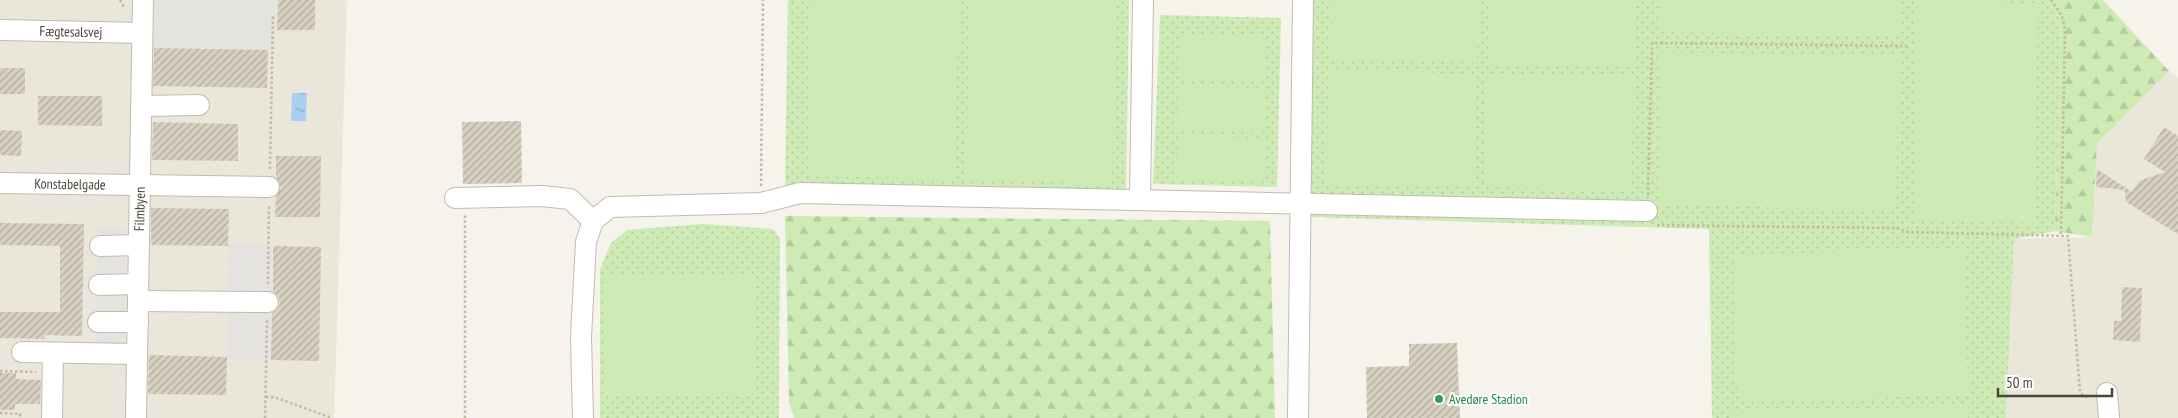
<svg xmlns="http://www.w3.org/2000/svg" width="2178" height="418" font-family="'PT Sans Narrow',sans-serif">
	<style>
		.residential { fill: #eae6da }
		.grass { fill: url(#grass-dots) }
		.forest { fill: url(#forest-firs) }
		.pitch { fill: #ceeab5 }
		.parking { fill: #e5e3e0 }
		.water { fill: url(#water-ripples) }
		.building { fill: url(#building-hatch) }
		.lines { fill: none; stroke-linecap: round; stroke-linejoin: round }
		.minor-casing { stroke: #c2bcae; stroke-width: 22 }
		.path { stroke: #c4b99f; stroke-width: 2.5; stroke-dasharray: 2.5 2.5; stroke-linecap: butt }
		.minor { stroke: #fff; stroke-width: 20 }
		.leisure-dot { fill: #2e9e5b; stroke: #fff; stroke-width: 2 }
		.labels { text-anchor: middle; stroke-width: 4; stroke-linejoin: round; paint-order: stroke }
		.street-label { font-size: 14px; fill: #4b4539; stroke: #fff }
		.leisure-label { font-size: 14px; fill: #27864d; stroke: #fff; text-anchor: start }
	</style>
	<defs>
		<pattern id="grass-dots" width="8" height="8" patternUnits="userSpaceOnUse" patternTransform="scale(1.25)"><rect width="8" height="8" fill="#ceeab5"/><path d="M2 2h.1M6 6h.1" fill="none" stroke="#b2ca9c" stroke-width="1.8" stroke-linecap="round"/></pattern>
		<pattern id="forest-firs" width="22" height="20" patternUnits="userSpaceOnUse" patternTransform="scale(1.25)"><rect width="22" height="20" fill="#ceeab5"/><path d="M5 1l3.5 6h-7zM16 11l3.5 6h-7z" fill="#b2ca9c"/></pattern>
		<pattern id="water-ripples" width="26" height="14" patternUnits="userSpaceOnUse" patternTransform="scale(1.25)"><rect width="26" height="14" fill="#a9cff2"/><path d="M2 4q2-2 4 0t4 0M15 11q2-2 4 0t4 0" fill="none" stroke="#8caac5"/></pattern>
		<pattern id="building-hatch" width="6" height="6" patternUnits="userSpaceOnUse" patternTransform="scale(1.25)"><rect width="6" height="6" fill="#d8d0c1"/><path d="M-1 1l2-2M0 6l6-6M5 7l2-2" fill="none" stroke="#b1ab9e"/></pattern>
	</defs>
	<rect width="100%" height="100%" fill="#f6f3ec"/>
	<g class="residential">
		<polygon points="0,0 347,0 334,418 0,418"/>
		<polygon points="2169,71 2178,78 2178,418 2006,418 2014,239 2092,237 2097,144"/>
	</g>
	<g class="grass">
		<polygon points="788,0 1129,0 1126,192 785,185"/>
		<polygon points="1312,0 2048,0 2061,21 2055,231 2014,239 2006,418 1712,418 1709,229 1310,217"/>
		<polygon points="1160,15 1281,18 1277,187 1153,184"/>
		<polygon points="702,224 773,229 780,239 779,418 600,418 600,269 611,243 627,230"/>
	</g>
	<g class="forest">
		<polygon points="2048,0 2103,0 2169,71 2097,144 2092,237 2055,231 2061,21"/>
		<polygon points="785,216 1270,221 1275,418 794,418 789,403"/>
	</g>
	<g class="pitch">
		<polygon points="812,0 959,0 954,179 808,176"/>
		<polygon points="970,0 1117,0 1112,184 966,180"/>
		<polygon points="1332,0 1479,0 1477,63 1331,59"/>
		<polygon points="1490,0 1636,0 1635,67 1488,63"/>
		<polygon points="1661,0 1899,0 1899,36 1661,32"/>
		<polygon points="1917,1 2038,3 2034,223 1913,221"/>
		<polygon points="1179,35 1266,37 1265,82 1178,80"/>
		<polygon points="1661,52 1899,56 1896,210 1658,205"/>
		<polygon points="1329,70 1477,74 1473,186 1326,183"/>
		<polygon points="1487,73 1634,77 1631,190 1484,187"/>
		<polygon points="1178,86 1264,88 1263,133 1177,130"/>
		<polygon points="1178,136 1265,138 1263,183 1177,180"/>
		<polygon points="1964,248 1968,395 1738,402 1733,255"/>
		<polygon points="755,274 756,393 604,395 603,275"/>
		<polygon points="1968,406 1968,418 1732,418 1732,412"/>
	</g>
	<g class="parking">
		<polygon points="154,0 276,0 275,50 153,48"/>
		<polygon points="98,227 126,228 124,344 96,343"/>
		<polygon points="229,244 272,244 271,361 227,360"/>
	</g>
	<polygon class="water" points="292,93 307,93 306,121 291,121"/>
	<g class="building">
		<polygon points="278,0 315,0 315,30 277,30"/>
		<polygon points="154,48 268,50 267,88 153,86"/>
		<rect x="0" y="68" width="25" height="26"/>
		<polygon points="38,96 102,96 102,126 38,125"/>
		<polygon points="521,121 522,183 463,184 462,122"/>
		<polygon points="153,122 238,124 238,161 152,160"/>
		<polygon points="2164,127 2178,136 2178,234 2126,202 2125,190 2096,187 2097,169 2132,192 2139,181 2165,172 2144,159"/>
		<polygon points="0,130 22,131 21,156 0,155"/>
		<polygon points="276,156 321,156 320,217 275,217 276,197 281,188 276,178"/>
		<polygon points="151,208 229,209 228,246 151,245"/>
		<polygon points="0,223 84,224 82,336 45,335 44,339 0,338 0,312 60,312 60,246 0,245"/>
		<polygon points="273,246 321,247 319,361 271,360 272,313 278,308 280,303 278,296 273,291"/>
		<polygon points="2122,287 2142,288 2140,342 2113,340 2114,321 2121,321"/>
		<polygon points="1457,343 1460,418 1367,418 1366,367 1409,366 1409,344"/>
		<polygon points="149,355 227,357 226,395 148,394"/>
		<polygon points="0,373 16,373 16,379 41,380 40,404 15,404 15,410 0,410"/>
	</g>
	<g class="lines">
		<g class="minor-casing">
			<g id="minor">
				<path id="s1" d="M0 30 142 33"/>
				<polyline points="141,106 199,105"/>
				<path id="s2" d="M0 183 269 187"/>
				<polyline points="455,198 542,196 570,199 593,221"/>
				<polyline points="1140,199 1143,0"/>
				<polyline points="100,246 139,245"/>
				<polyline points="99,285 138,284"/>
				<polyline points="138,301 268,302"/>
				<polyline points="98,322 138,322"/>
				<polyline points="22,352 137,354"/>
				<polyline points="2107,393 2109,418"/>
				<polyline points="52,418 53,353"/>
				<path id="s3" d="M136 418 143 0"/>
				<polyline points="583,418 581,337 586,242 593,221 610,207 761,203 800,193 1647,211"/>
				<polyline points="1298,418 1303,0"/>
			</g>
		</g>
		<g class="path">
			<polyline points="120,0 124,7"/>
			<polyline points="2051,0 2062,16 2065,29 2061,236"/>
			<polyline points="270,169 273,15"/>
			<polyline points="761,186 763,0"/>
			<polyline points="1648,195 1652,43 1907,46"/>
			<polyline points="1657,225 1896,228 1908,232 2068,236 2080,392 2084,396 2090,398"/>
			<polyline points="268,284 269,205"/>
			<polyline points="0,371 36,372"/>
			<polyline points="266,397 274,397 332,418"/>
			<polyline points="0,413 20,414 20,418"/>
			<polyline points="265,418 267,320"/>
			<polyline points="465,418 465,214"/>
		</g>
		<use href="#minor" class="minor"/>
	</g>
	<circle class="leisure-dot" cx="1439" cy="399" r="5"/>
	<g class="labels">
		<g class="street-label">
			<text dy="5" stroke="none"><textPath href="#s1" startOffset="71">Fægtesalsvej</textPath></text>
			<text dy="5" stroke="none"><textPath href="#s2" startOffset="70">Konstabelgade</textPath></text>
			<text dy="5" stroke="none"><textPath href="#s3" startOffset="209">Filmbyen</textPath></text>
		</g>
		<g class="leisure-label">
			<text x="1449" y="404">Avedøre Stadion</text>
		</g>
	</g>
	<path d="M1998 388v8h114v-8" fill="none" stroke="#4b4539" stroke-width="2.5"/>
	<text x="2006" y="388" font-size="15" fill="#4b4539" stroke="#ffffff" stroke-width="4" paint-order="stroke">50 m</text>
</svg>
